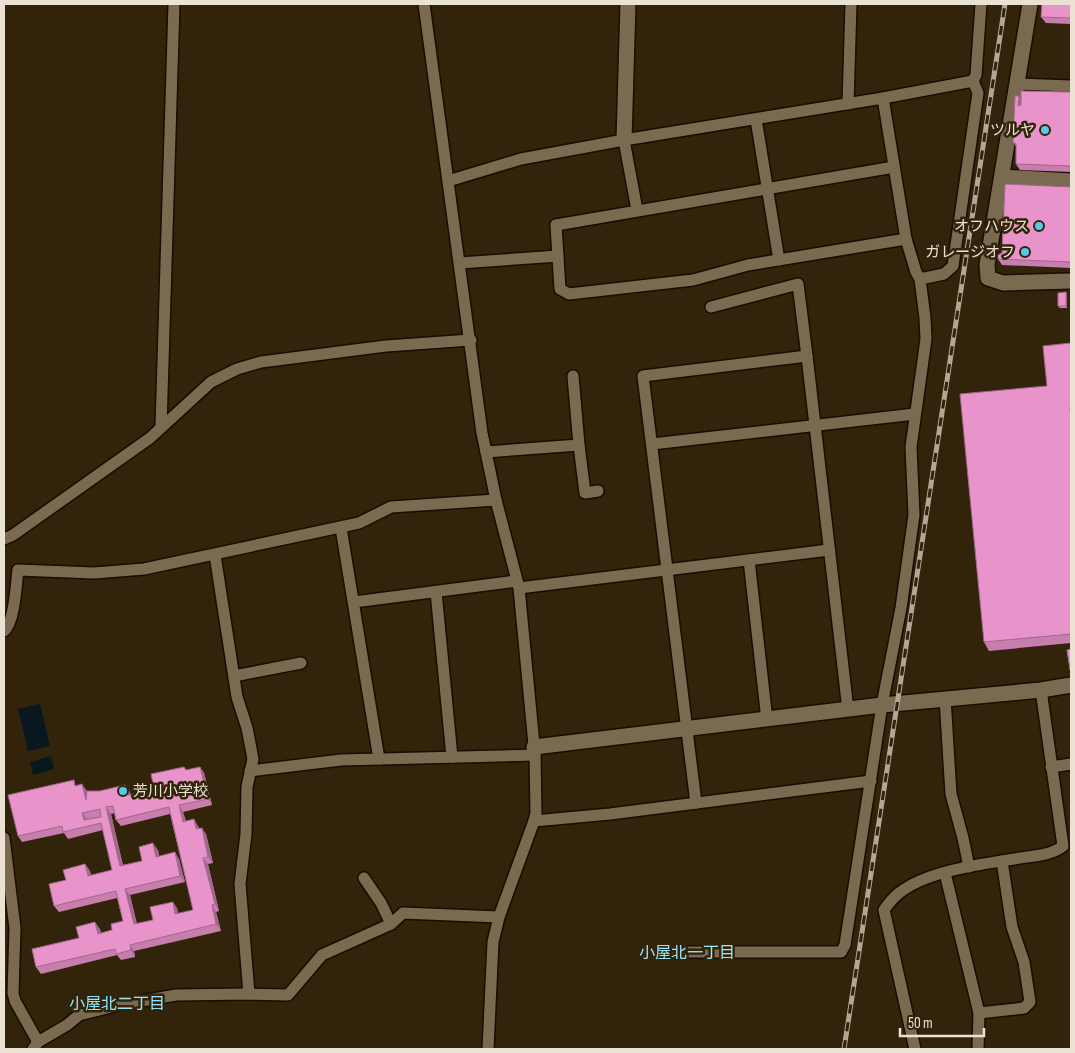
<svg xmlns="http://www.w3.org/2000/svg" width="1075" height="1053" font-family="'Sofia Sans Condensed','Noto Sans JP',sans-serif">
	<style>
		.water { fill: #09181f }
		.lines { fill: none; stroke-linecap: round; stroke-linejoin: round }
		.street-casing { stroke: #190c00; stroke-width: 14 }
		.secondary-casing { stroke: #190c00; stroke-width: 18 }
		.street { stroke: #7a6b50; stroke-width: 11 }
		.secondary { stroke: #7a6b50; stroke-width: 15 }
		.rail-casing { stroke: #b2a796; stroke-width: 5 }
		.rail { stroke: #31240b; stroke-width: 3; stroke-dasharray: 9; stroke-linecap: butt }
		.wall { fill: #c87ead; fill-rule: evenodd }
		.shaded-wall { fill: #a2678d }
		.building { fill: #e893c9; stroke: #a2678d; fill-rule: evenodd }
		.poi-dot { fill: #59c8e4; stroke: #31240b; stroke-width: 2 }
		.labels { text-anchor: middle; stroke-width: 5; stroke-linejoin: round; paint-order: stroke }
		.poi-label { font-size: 15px; fill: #ebe2d4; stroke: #31240b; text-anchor: end }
		.neighbourhood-label { font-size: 16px; fill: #97e3f8; stroke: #31240b }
	</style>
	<rect width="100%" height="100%" fill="#31240b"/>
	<g class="water">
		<polygon points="40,704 50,746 28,751 18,709"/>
		<polygon points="51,756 54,769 33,775 30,762"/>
	</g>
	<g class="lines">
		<g class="street-casing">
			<g id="street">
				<polyline points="424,4 482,433 496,500 519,588 535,755 536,813 534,821 499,917 493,942 488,1049"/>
				<polyline points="1017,84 1071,86"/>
				<polyline points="848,104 851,4"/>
				<polyline points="756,119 779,260"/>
				<polyline points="624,140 637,210"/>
				<polyline points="894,167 556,225 560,289 569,294 693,280 748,265 906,239"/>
				<polyline points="448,181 521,159 624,140 883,98 973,81"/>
				<polyline points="460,263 558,256"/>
				<polyline points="920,279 944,274 953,266 978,93 973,81 976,75 981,4"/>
				<polyline points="711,307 798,284 807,356"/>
				<polyline points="161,427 174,4"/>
				<polyline points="652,444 915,414"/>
				<polyline points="579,445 585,493 598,491"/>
				<polyline points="486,452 579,445 573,376"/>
				<polyline points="341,528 379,759"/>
				<polyline points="4,539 13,535 150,438 211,382 237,369 261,362 386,346 471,340"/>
				<polyline points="215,555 237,697 247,728 253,759 247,787 246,834 240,884 249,994"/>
				<polyline points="749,560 767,720"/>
				<polyline points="519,588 829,550"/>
				<polyline points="436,592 452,757"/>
				<polyline points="354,602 517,581"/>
				<path d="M4 631C15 622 16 584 18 570L94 573 144 569 359 523 391 507 496 500"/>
				<polyline points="234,676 301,663"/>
				<polyline points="945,698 951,794 963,838 969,867"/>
				<polyline points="1051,767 1071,764"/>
				<polyline points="250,771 341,760 535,755"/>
				<polyline points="696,803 643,376 807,356 848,710"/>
				<polyline points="534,821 610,814 871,781"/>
				<polyline points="4,838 15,928 13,993 15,1001 38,1042"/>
				<polyline points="945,873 979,1013 978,1049"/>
				<polyline points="364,878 381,903 391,924"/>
				<polyline points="676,952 841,952 845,945 882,705 901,608 914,515 911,447 926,339 925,318 920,279 916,272 906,239 883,98"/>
				<polyline points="979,1013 1024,1008 1030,1002 1024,962 1012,927 1002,861"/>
				<polyline points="33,1049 38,1042 67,1025 79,1015 119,1005 176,995 249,994 288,995 322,955 391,924 403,913 499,917"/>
				<path d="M915 1049 884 910C888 904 893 898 899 893 928 870 984 864 1020 858 1034 856 1052 855 1063 846L1041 690"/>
			</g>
		</g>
		<g class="secondary-casing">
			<g id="secondary">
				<polyline points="1030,4 987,265 988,278 1003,283 1071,281"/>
				<polyline points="624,140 628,4"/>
				<polyline points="1002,177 1071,181"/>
				<polyline points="534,747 882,705 1041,690 1071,685"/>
			</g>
		</g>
		<use href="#street" class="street"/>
		<use href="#secondary" class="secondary"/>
		<g class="rail-casing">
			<polyline id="rail" points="844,1049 1005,4"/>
		</g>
		<use href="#rail" class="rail"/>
	</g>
	<g class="wall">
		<polygon points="1071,4 1071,24 1046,23 1041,17"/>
		<polygon points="1071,92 1071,172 1020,170 1016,164 1016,146 1013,142 1019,96 1021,100"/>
		<polygon points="1071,187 1071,268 1002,265 998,259 1002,253"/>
		<polygon points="1066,292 1067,295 1067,308 1060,308 1058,306"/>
		<polygon points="1071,343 1071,643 989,651 984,642 1047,386"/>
		<path d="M200 767 204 773 212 805 183 812 186 821 198 826 199 828 206 834 213 863 208 864 219 911 216 912 221 931 134 951 135 957 121 960 117 955 41 974 36 967 79 938 100 929 101 933 112 930 123 921 117 898 59 912 54 906 66 880 85 864 90 871 91 875 112 870 103 830 68 839 64 833 22 842 18 836 78 786 87 791H100L125 785 130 792V795L138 793 149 788V789L154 788 186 770ZM115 813 116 820 121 826 170 814 193 910 178 914 177 908 153 920 137 924 130 895 185 882 179 859 159 856 158 850 142 861 123 865 111 814Z"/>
	</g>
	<g class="shaded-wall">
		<polygon points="1019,96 1023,103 1023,112 1018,106"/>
		<polygon points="1066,292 1067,295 1067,308 1066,306"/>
		<polygon points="200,767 204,773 212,805 208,799"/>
		<polygon points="145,782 149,788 151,796 147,790"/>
		<polygon points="82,784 87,791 86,800"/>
		<polygon points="125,785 130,792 132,802 128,795"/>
		<polygon points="179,805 183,812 187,828 183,822"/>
		<polygon points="106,807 111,814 124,872 120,866"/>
		<polygon points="82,813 87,819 84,820"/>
		<polygon points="194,819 198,826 200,835 196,829"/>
		<polygon points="202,828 206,834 213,863 208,857"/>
		<polygon points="153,843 158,850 161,863 156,857"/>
		<polygon points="175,852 179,859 185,882 180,876"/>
		<polygon points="203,858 208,864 219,911 215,904"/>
		<polygon points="85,864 90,871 92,882 88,876"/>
		<polygon points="125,889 130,895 138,931 134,924"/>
		<polygon points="173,902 177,908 180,921 175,914"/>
		<polygon points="212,905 216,912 221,931 216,924"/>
		<polygon points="95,922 100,929 102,940 98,934"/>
		<polygon points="130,945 134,951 135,957 131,950"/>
	</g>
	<g class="building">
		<polygon points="1042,4 1071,4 1071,18 1041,17"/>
		<polygon points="1021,91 1071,92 1071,166 1016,164 1016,144 1013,142 1015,96 1019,96 1018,106 1021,105"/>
		<polygon points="1005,184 1071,187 1071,262 998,259 998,255 1002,253"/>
		<polygon points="1066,292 1066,306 1058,306 1058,293"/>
		<polygon points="1071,343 1071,407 1070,407 1071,423 1071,634 984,642 960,394 1047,386 1043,346"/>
		<polygon points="1071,649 1071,670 1070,670 1067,650"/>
		<path d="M184 767 186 770 200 767 208 799 179 805 183 822 194 819 196 829 202 828 208 857 203 858 215 904 212 905 216 924 130 945 131 950 116 954 115 949 36 967 32 949 79 938 76 927 95 922 98 934 112 930 111 924 123 921 116 891 54 906 49 884 66 880 63 870 85 864 88 876 112 870 101 823 63 832 62 826 18 836 8 795 74 780 75 786 82 784 86 800 87 791H100L125 785 128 795 138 793 136 784 145 782 147 790 154 788 151 774ZM113 806 116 820 169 807 193 910 175 914 173 902 150 907 153 920 134 924 125 889 180 876 175 852 156 857 153 843 139 847 142 861 120 866 106 807ZM100 809 101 817 84 820 82 813Z"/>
	</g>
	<g class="poi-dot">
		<circle cx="1045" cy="130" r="5"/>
		<circle cx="1039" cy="226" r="5"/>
		<circle cx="1025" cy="252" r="5"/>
		<circle cx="123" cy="791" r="5"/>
	</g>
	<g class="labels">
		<g class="poi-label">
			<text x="1035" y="135">ツルヤ</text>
			<text x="1029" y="231">オフハウス</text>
			<text x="1015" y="257">ガレージオフ</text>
			<text x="133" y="796" text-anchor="start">芳川小学校</text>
		</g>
		<g class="neighbourhood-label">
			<text x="687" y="958">小屋北一丁目</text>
			<text x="117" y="1009">小屋北二丁目</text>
		</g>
	</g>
	<rect width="1075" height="1053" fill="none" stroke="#ebe2d4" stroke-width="10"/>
	<path d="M900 1028v8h84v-8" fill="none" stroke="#ebe2d4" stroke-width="2.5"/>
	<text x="908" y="1028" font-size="15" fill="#ebe2d4" stroke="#31240b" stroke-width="4" paint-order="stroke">50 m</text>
</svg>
